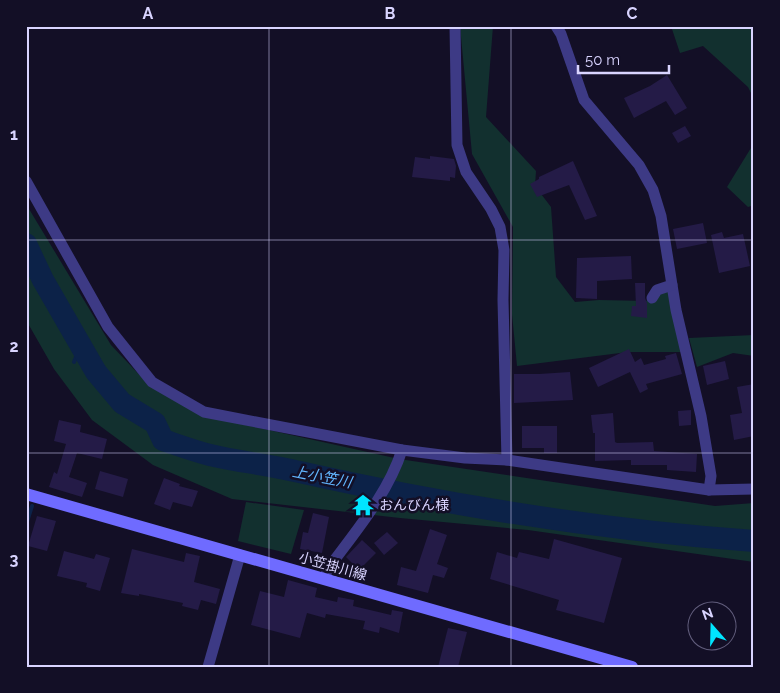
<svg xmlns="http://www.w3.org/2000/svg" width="780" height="693" font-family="Raleway,'Noto Sans JP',sans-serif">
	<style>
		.green { fill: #12302f }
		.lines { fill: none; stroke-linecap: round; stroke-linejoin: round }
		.stream { stroke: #0c2248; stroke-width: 4 }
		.river { stroke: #0c2248; stroke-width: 22 }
		.building { fill: #241b47 }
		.minor { stroke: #3d3a85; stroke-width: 11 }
		.secondary { stroke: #6f6bff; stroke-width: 12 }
		.grid { fill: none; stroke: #d9d4ff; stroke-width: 1; stroke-opacity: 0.55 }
		.labels { text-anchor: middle; stroke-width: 5; stroke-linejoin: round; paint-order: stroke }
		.poi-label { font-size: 14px; fill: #d9d4ff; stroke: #130f26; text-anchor: start }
		.street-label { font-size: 14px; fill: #d9d4ff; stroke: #130f26 }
		.water-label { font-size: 15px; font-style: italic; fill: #62b6ff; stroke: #130f26 }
		.neatline { fill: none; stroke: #d9d4ff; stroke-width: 2 }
		.grid-label { font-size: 16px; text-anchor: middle; font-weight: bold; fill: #d9d4ff }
	</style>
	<rect width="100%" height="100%" fill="#130f26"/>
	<g class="green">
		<polygon points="460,26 493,26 486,117 536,171 535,186 551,207 556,277 575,302 599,300 646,301 669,283 681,352 628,352 517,366 512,314 513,227 472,154"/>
		<polygon points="671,26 754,26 754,99 748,87 703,46 680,53"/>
		<polygon points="754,143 754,205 748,207 727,187"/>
		<polygon points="26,204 111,345 150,386 201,415 399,459 715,506 754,503 754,562 528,530 400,518 232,499 153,465 92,420 54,369 26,320"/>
		<polygon points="754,335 754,356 733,353 697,367 689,338"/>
		<polygon points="246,502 304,510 291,554 238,541"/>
	</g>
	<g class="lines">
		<g class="stream">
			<polyline points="74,362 81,345"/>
			<polyline points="26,525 32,506"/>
		</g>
		<path class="river" d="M26 244 43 280 96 372 122 403 155 423 163 440C178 445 194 451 210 455 238 462 267 464 295 471 446 505 600 530 754 541"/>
	</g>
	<g class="building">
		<polygon points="667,75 687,108 675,115 666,101 634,118 624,98 650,86"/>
		<polygon points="685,126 691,136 678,143 672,133"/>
		<polygon points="430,156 454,159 456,166 455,178 450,177 450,181 412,177 415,157 430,159"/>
		<polygon points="573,161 597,216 585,220 569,185 537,197 530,184 539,179 539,177"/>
		<polygon points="703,223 707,243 677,249 673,229"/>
		<polygon points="722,232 724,238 743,234 750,266 719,273 711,235"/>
		<polygon points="631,256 632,279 597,281 597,299 576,298 577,258"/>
		<polygon points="635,283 645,283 645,298 647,303 647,318 631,316 632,306 636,306"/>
		<polygon points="629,349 635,362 641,358 644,365 666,359 665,356 676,353 682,374 646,384 648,389 640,393 630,372 598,387 589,368"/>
		<polygon points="725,361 729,379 707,385 703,366"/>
		<polygon points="570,372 573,400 514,403 514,374 539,374"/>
		<polygon points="754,384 754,436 734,440 730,415 742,413 737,387"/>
		<polygon points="691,410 691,425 679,426 678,411"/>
		<polygon points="613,413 615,442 617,443 653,442 654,451 697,454 696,472 667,470 667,465 631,465 631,460 595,461 595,433 593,433 591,415"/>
		<polygon points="59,420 81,425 80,432 107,439 102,459 77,453 69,477 87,483 82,497 49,487 54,472 57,474 66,444 54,441"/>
		<polygon points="522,426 557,426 557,453 544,453 544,448 522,448"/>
		<polygon points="100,471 128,479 123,497 95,489"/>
		<polygon points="164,478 180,484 179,486 198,491 192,507 173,502 170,510 154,504"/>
		<polygon points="313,513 329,517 322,553 300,549 303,532 308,533"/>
		<polygon points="37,516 56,521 47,551 28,546"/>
		<polygon points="430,529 447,535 437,564 448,568 444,578 433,575 428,593 397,585 401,567 416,571"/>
		<polygon points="387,532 398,543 384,555 374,543"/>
		<polygon points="554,539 622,558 604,623 556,610 559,600 490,579 497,552 517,558 519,552 549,559"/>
		<polygon points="362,540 376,553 359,570 346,557"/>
		<polygon points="132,549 184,562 186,553 200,556 194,582 220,589 216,604 201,600 198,610 182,606 183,603 139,594 139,596 121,593"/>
		<polygon points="64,551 94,559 96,554 110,558 100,591 86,587 87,583 57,576"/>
		<polygon points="288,580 317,588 315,597 337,602 338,597 354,600 353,606 391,615 392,610 403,612 399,633 380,627 379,633 363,629 365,621 326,614 325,618 307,613 300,638 251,625 260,591 284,597"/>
		<polygon points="448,628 467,632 458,667 438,667"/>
	</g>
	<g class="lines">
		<g class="minor">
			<polyline points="455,26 457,145 466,172 491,209 500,227 504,250 503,300 507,460"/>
			<polyline points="556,26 561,34 584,100 639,165 653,190 661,216 676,310 701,416 711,476 709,490"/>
			<polyline points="26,181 108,327 152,382 204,412 402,450 465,458 507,460 709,490 754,489"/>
			<polyline points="652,298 657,290 672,285"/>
			<path d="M325 579 327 570C355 532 388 494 402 450"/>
			<polyline points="208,667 240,555"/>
		</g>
		<polyline class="secondary" points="26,494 632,667"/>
	</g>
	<path class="grid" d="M269 26V667M511 26V667M26 240H754M26 453H754"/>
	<defs>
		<g id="temple-bare" transform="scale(1.725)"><path d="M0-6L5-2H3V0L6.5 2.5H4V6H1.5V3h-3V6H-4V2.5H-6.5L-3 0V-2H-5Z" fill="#00e5ff" stroke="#130f26" stroke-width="2.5" paint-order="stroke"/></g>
	</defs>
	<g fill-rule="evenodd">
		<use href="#temple-bare" x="363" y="505"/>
	</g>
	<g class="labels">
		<g class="poi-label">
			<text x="379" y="510">おんびん様</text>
		</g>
		<g class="street-label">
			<text transform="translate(333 566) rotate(16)" y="5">小笠掛川線</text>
		</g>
		<g class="water-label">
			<text transform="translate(322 477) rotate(11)" y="5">上小笠川</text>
		</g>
	</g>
	<rect width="780" height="693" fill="none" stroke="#130f26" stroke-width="55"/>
	<g transform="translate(712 626) rotate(340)"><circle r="24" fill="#130f26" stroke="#625e7d"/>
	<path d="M0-4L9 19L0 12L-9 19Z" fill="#00e5ff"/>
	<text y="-8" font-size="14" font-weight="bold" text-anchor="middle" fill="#d9d4ff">N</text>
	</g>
	<path d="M578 65v8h91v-8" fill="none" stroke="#d9d4ff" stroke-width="2.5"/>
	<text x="585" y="65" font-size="15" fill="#d9d4ff" stroke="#130f26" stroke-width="4" paint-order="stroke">50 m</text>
	<rect x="28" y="28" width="724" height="638" class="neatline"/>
	<g class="grid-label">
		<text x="148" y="19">A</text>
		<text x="390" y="19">B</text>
		<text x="632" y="19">C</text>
		<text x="14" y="140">1</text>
		<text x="14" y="352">2</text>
		<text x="14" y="565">3</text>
	</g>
</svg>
